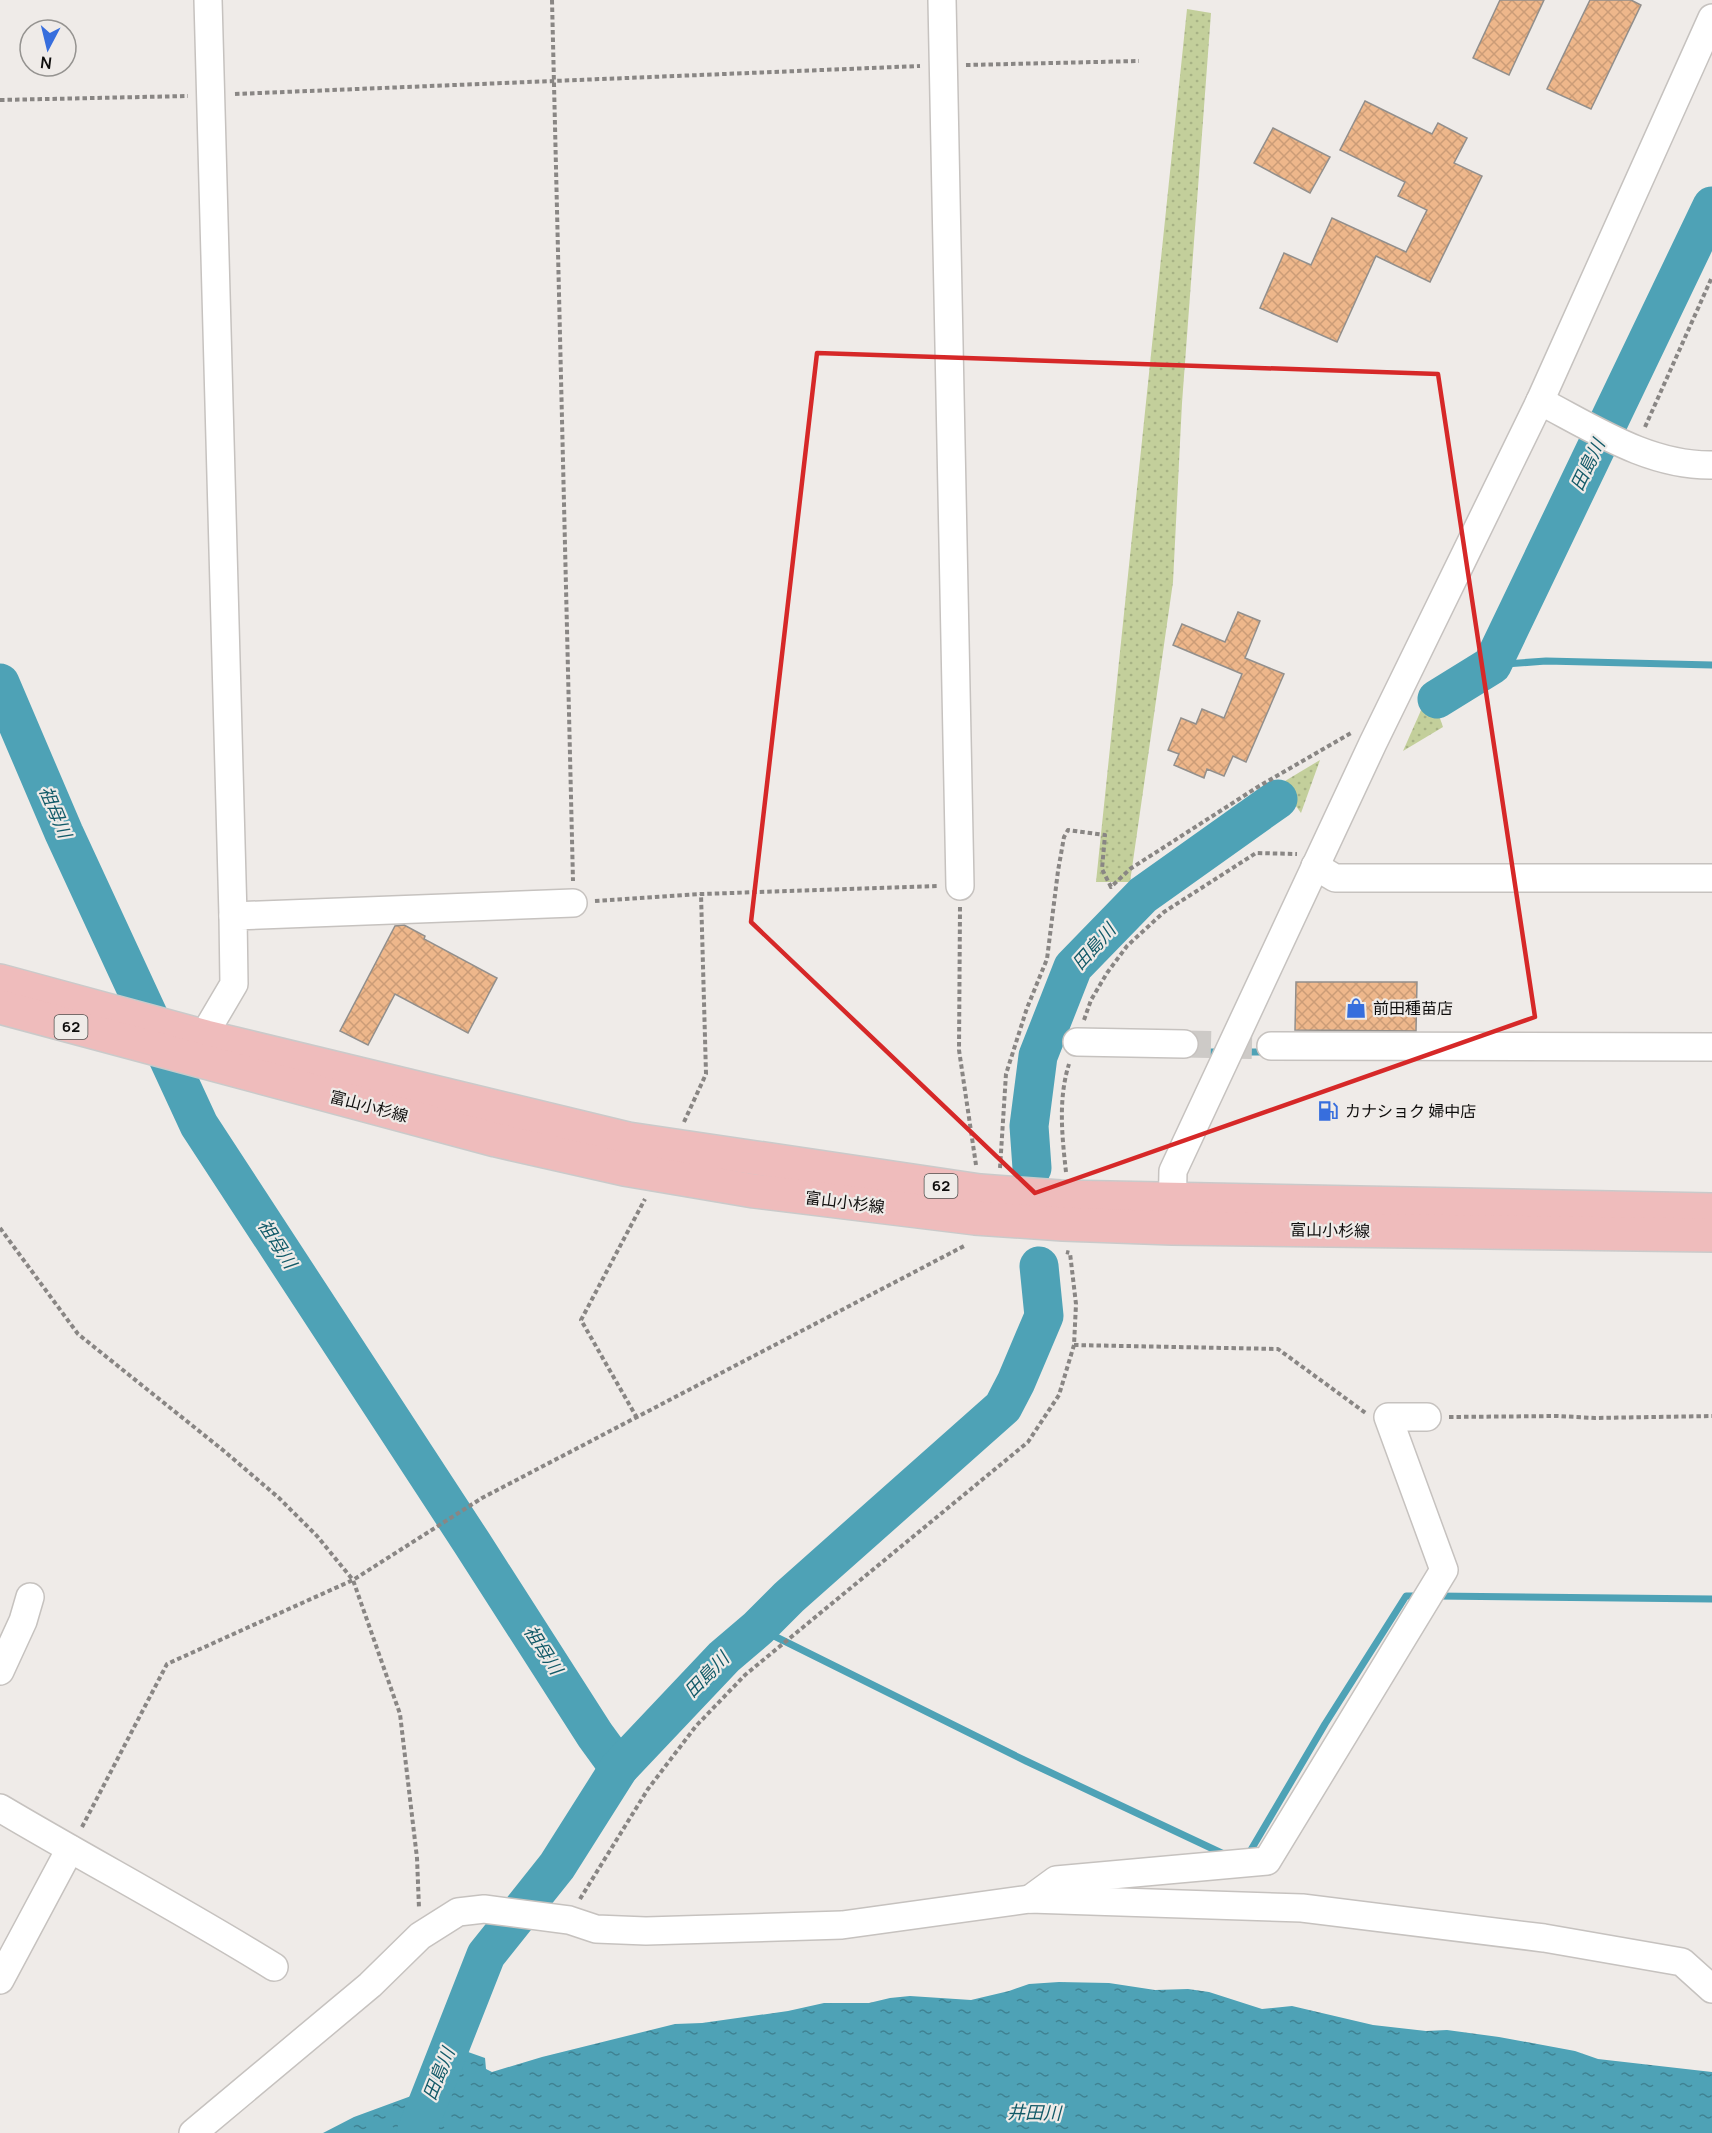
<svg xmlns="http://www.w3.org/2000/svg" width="1712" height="2133" font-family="Manrope,'Noto Sans JP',sans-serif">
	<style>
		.grass { fill: url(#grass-dots) }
		.water { fill: url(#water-ripples) }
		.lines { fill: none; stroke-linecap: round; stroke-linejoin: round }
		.stream { stroke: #4ea2b6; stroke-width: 7 }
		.river { stroke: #4ea2b6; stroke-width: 39 }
		.building { fill: url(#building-cross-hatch); stroke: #928f8c; stroke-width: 1.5 }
		.minor-tunnel { stroke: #cdcac7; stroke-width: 27; stroke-dasharray: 27 14; stroke-linecap: butt }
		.minor-casing { stroke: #c6c2bf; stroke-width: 30 }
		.major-casing { stroke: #cacaca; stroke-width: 36 }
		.path { stroke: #898684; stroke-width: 4; stroke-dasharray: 4.5 3; stroke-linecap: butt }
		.minor { stroke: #fff; stroke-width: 27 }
		.major { stroke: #efbcbc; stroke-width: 33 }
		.marked { fill: none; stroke: #d62828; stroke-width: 4.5; stroke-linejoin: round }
		.labels { text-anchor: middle; stroke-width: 4.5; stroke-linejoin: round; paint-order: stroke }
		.shield { fill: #efebe8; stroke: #52504f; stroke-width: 1.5 }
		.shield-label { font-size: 15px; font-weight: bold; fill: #0f0e0d }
		.poi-label { font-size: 16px; fill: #0f0e0d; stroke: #efebe8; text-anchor: start }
		.street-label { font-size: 16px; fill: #0f0e0d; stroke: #efebe8 }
		.water-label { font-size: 18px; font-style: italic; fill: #125a68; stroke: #efebe8 }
	</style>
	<defs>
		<pattern id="grass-dots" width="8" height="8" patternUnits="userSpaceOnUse" patternTransform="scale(1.5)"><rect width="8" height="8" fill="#c3cf9b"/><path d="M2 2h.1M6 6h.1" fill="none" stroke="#a6b184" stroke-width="1.8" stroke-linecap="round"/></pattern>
		<pattern id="water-ripples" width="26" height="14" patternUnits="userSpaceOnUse" patternTransform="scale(1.5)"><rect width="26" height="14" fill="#4ea2b6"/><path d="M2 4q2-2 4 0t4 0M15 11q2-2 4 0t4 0" fill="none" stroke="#3f8292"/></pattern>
		<pattern id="building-cross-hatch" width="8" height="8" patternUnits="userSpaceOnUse" patternTransform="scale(1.5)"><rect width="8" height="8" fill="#eeb78b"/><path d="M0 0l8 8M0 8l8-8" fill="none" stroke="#cb9c77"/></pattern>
	</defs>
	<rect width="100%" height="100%" fill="#efebe8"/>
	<g class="grass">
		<polygon points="1187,9 1211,13 1182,403 1173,582 1130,882 1096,882"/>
		<polygon points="1430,690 1443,727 1403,751"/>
		<polygon points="1320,760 1301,813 1280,784"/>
	</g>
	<polygon class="water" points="1059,1982 1109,1983 1155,1990 1188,1989 1209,1992 1262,2009 1292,2006 1373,2025 1426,2031 1447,2030 1499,2037 1575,2051 1598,2059 1712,2072 1712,2133 323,2133 354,2117 422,2092 432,2082 454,2047 485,2058 486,2069 492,2072 542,2057 675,2024 702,2023 788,2011 824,2003 869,2003 890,1998 910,1996 971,2000 1009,1991 1029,1984"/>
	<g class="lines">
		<g class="stream">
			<polyline points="1492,665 1546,661 1712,665"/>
			<polyline points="1187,1052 1220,1052"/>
			<polyline points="1235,1052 1268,1052"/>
			<polyline points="1436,1596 1712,1599"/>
			<polyline points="758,1628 1026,1761 1228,1856"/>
			<polyline points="1248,1855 1325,1724 1406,1596 1421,1596"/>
		</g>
		<g class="river">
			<polyline points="0,683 64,833 199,1125 472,1543 595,1735 619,1768"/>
			<polyline points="1437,699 1492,665 1712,206"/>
			<polyline points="1032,1168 1029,1126 1038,1056 1073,967 1143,895 1278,799"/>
			<polyline points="416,2133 486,1955 557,1866 619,1768 724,1657 758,1628 789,1597 1003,1407 1016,1382 1044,1316 1039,1266"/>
		</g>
	</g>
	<g class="building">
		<polygon points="1500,0 1544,0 1509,75 1473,58"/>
		<polygon points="1590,0 1631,0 1641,5 1591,109 1547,89"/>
		<polygon points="1365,101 1432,134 1438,123 1467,138 1454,163 1482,176 1430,282 1376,256 1337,342 1260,308 1284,253 1311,265 1332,218 1406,252 1427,210 1398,196 1405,182 1340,150"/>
		<polygon points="1273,128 1330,157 1310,193 1254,163"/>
		<polygon points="1238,612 1260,621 1245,658 1284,674 1246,762 1233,756 1224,776 1207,769 1204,778 1174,765 1179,754 1168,750 1181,718 1196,724 1202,709 1224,718 1242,674 1173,645 1182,624 1225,642"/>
		<polygon points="404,925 425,936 424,939 497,978 468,1033 395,994 368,1045 340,1031 395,926"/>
		<polygon points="1296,982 1417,982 1416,1031 1295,1030"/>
	</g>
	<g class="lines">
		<polyline class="minor-tunnel" points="1184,1044 1271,1046"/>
		<g class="minor-casing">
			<g id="minor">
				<polyline points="208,0 233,916"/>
				<polyline points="942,0 960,886"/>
				<path d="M1540 401C1594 429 1649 466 1712 465"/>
				<polyline points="1315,866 1335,878 1712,878"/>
				<polyline points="206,1037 211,1023 234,984 233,916 573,903"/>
				<polyline points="1077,1042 1184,1044"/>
				<polyline points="1271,1046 1712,1047"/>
				<polyline points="1172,1220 1173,1171 1373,743 1540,401 1712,18"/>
				<polyline points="0,1671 23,1621 30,1597"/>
				<path d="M0 1808C91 1862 184 1911 274 1967"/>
				<polyline points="1030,1899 1056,1880 1267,1861 1444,1570 1388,1417 1427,1417"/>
				<polyline points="0,1980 70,1849"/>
				<polyline points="193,2133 370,1985 420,1936 458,1912 484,1909 569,1920 596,1929 646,1931 842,1925 1030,1899 1302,1908 1544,1938 1682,1962 1712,1989"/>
			</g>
		</g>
		<g class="major-casing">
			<g id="major">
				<polyline points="0,981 206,1037 628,1139 980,1191 1060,1197 1712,1210"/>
				<polyline points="0,1007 496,1140 624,1169 754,1191 975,1218 1063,1224 1172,1228 1712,1235"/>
			</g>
		</g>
		<g class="path">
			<polyline points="552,0 573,881"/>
			<polyline points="966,65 1139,61"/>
			<polyline points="235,94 920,66"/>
			<polyline points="0,100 188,96"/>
			<polyline points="1645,427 1712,277"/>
			<polyline points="595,901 701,894 938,886"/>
			<polyline points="960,907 959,1050 976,1165"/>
			<polyline points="1084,1020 1091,1000 1107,973 1127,946 1164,912 1256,853 1297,854"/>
			<polyline points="684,1122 706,1074 701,894"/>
			<polyline points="1000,1168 1006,1074 1027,1008 1047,959 1058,871 1064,837 1068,830 1105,835 1102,869 1111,887 1130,869 1256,788 1351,733"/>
			<path d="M1066 1172C1062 1136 1058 1099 1069 1064"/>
			<polyline points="0,1228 78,1334 224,1451 279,1498 317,1536 353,1580 400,1714 417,1858 419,1908"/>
			<polyline points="1074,1345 1278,1349 1367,1414"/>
			<polyline points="1449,1417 1558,1416 1595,1418 1712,1416"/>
			<polyline points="637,1418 581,1320 645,1199"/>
			<polyline points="82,1827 167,1664 353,1580 482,1498 966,1245"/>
			<polyline points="580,1899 648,1789 696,1726 745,1675 1028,1442 1059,1395 1074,1345 1076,1304 1070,1253 1066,1252"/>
		</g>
		<use href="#minor" class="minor"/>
		<use href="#major" class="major"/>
	</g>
	<path class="marked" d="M817 353 1438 374 1535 1017 1035 1193 751 922Z"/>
	<defs>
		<g id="shop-bare" transform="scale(1.62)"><path d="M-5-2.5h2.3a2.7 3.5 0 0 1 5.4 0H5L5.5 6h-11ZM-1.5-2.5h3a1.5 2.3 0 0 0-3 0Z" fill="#376edd" stroke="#efebe8" stroke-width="2.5" paint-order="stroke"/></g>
		<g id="fuel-bare" transform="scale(1.62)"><path d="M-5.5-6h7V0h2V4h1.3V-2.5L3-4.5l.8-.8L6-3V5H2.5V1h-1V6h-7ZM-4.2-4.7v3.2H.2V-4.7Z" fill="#376edd" stroke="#efebe8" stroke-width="2.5" paint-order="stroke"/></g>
	</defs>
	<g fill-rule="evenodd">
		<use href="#shop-bare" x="1356" y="1008"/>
		<use href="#fuel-bare" x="1328" y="1111"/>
	</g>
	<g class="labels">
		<g class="shield">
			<rect x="54.5" y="1015" width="33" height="24" rx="4.5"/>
			<rect x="924.5" y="1174" width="33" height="24" rx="4.5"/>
		</g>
		<g class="shield-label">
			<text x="71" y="1032">62</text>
			<text x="941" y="1191">62</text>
		</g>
		<g class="poi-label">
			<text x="1373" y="1014">前田種苗店</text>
			<text x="1345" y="1117">カナショク 婦中店</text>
		</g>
		<g class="street-label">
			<text transform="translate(369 1106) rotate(15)" y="6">富山小杉線</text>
			<text transform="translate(845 1202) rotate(7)" y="6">富山小杉線</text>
			<text transform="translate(1330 1230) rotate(1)" y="6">富山小杉線</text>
		</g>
		<g class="water-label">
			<text transform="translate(1588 465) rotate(-64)" y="6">田島川</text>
			<text transform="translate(55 812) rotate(67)" y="6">祖母川</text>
			<text transform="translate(1094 947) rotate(-48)" y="6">田島川</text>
			<text transform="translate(277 1244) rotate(57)" y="6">祖母川</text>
			<text transform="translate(543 1650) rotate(57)" y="6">祖母川</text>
			<text transform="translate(707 1675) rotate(-46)" y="6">田島川</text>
			<text transform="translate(439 2074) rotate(-68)" y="6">田島川</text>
			<text transform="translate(1034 2113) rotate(1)" y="6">井田川</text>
		</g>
	</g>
	<g transform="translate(48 48) rotate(187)"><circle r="28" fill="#efebe8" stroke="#959390" stroke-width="1.5"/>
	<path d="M0-4.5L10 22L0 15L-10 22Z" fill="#376edd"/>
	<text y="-9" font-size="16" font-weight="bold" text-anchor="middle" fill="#0f0e0d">N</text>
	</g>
</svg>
